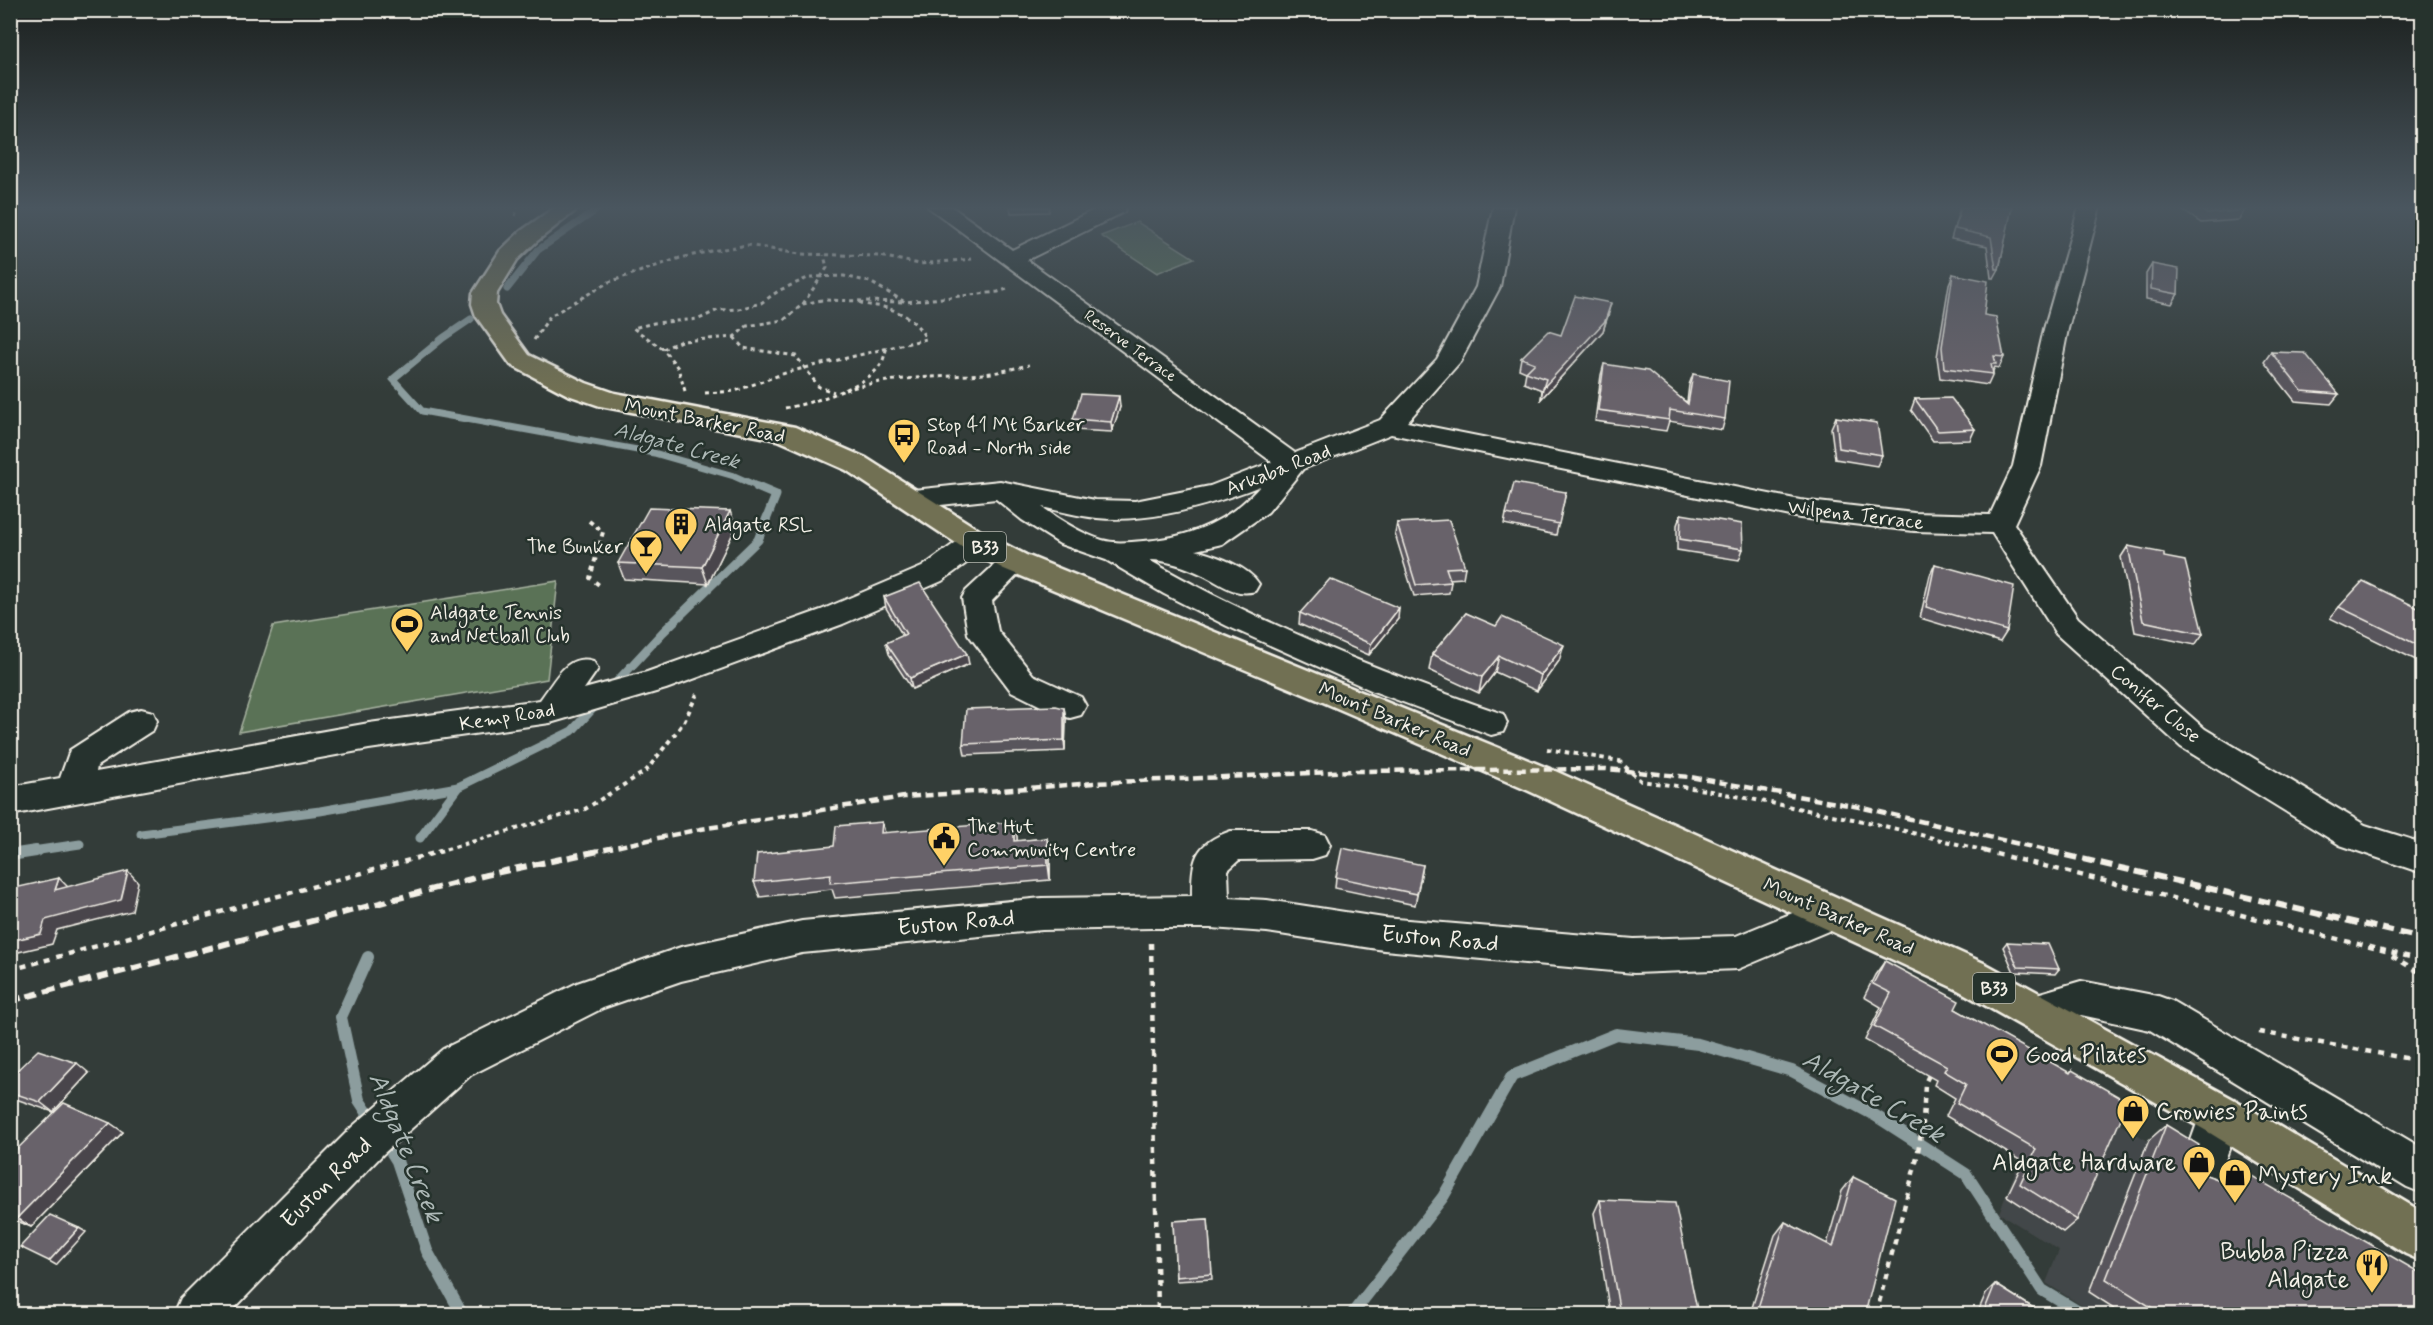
<svg xmlns="http://www.w3.org/2000/svg" width="2433" height="1325" font-family="Mynerve,sans-serif">
	<style>
		.built { fill: #434748 }
		.green { fill: #5a7257; stroke: #a7b2a0; stroke-width: 1.5 }
		.lines { fill: none; stroke-linecap: round; stroke-linejoin: round }
		.stream-far2 { stroke: #8c9d9e; stroke-width: 7 }
		.stream-far1 { stroke: #8c9d9e; stroke-width: 9 }
		.stream { stroke: #8c9d9e; stroke-width: 12 }
		.minor-casing { stroke: #f4f1e8; stroke-width: 4 }
		.major-casing { stroke: #f4f1e8; stroke-width: 5 }
		.path-far2 { stroke: #f4f1e8; stroke-width: 3; stroke-dasharray: 4 4; stroke-linecap: butt }
		.path-far1 { stroke: #f4f1e8; stroke-width: 4; stroke-dasharray: 4.5 4.5; stroke-linecap: butt }
		.path { stroke: #f4f1e8; stroke-width: 4.5; stroke-dasharray: 6 6; stroke-linecap: butt }
		.minor { fill: #26332d; fill-rule: evenodd }
		.major { fill: #716f52; fill-rule: evenodd }
		.rail-far1 { stroke: #f4f1e8; stroke-width: 4.5; stroke-dasharray: 9 4.5; stroke-linecap: butt }
		.rail { stroke: #f4f1e8; stroke-width: 6; stroke-dasharray: 12 6; stroke-linecap: butt }
		.wall { fill: #59545c; stroke: #f4f1e8; stroke-width: 1.5 }
		.shaded-wall { fill: #49454b; stroke: #f4f1e8; stroke-width: 1.5 }
		.building { fill: #68626b; stroke: #f4f1e8; stroke-width: 1.5 }
		.labels { text-anchor: middle; stroke-width: 5; stroke-linejoin: round; paint-order: stroke }
		.far-street-label { font-size: 16px; fill: #f4f1e8; stroke: #26332d }
		.shield { fill: #26332d; stroke: #b6b8b0; stroke-width: 1.5 }
		.shield-label { font-size: 18px; font-weight: bold; fill: #f4f1e8 }
		.street-label { font-size: 20px; fill: #f4f1e8; stroke: #26332d }
		.poi-label { font-size: 20px; fill: #f4f1e8; stroke: #26332d; text-anchor: start }
		.water-label { font-size: 21px; font-style: italic; fill: #aeb9b7; stroke: #26332d }
		.near-street-label { font-size: 24px; fill: #f4f1e8; stroke: #26332d }
		.near-poi-label { font-size: 24px; fill: #f4f1e8; stroke: #26332d; text-anchor: start }
		.near-water-label { font-size: 26px; font-style: italic; fill: #aeb9b7; stroke: #26332d }
	</style>
	<rect width="100%" height="100%" fill="#333c39"/>
	<filter id="ink" filterUnits="userSpaceOnUse"><feTurbulence type="fractalNoise" baseFrequency=".0167" numOctaves="2"/><feDisplacementMap in="SourceGraphic" scale="12" xChannelSelector="R" yChannelSelector="G"/><feConvolveMatrix kernelMatrix="1 2 1 2 8 2 1 2 1" color-interpolation-filters="sRGB"/></filter>
	<g filter="url(#ink)">
		<polygon class="built" points="1960,1031 2422,1301 2422,1314 2095,1314 2046,1283 2059,1250 1999,1213 2020,1160 1946,1116 1955,1098 1934,1085"/>
		<g class="green">
			<polygon points="1137,222 1194,258 1157,273 1101,236"/>
			<polygon points="558,581 547,679 239,732 273,626"/>
		</g>
		<g class="lines">
			<g class="stream-far2">
				<polyline points="507,289 538,250 601,207"/>
				<polyline points="471,319 443,338 393,379 422,411 654,453 734,476 761,488"/>
			</g>
			<g class="stream-far1">
				<polyline points="612,687 663,632 758,540 776,495 757,487"/>
				<polyline points="141,834 320,811 458,787"/>
				<polyline points="420,838 458,787 572,731 597,704"/>
				<polyline points="26,852 80,844"/>
			</g>
			<g class="stream">
				<polyline points="10,855 36,851"/>
				<polyline points="368,957 341,1017 359,1100 374,1123"/>
				<polyline points="384,1140 397,1161 427,1251 462,1314"/>
				<polyline points="1352,1314 1443,1197 1512,1076 1616,1034 1698,1044 1792,1071 1876,1116 1966,1174 2042,1290 2082,1314"/>
			</g>
			<g class="minor-casing">
				<g id="minor">
					<path d="M928 207H952L1012 250 1100 207H1126L1124 212 1027 260 1295 453 1380 420 1437 359 1476 287 1493 207H1514L1500 287 1460 362 1407 422 1800 500 1914 513 1990 515 2013 466 2044 329 2079 207H2100L2068 329 2041 466 2014 524 2078 618 2205 729 2365 825 2422 843V873L2340 845 2181 747 2056 634 1992 533 1914 531 1800 518 1391 434 1303 469 1268 512 1222 544 1196 550C1216 556 1248 566 1259 584L1255 591C1235 597 1220 583 1203 575 1186 567 1168 560 1149 560 1260 624 1382 672 1503 714L1507 723 1503 732 1491 735 1373 691 1227 626 1164 594 1106 560 1060 544 1022 520 996 499 913 508 903 505 899 499 903 493 913 490 1000 481 1095 500 1135 501 1210 486 1272 462ZM1260 486C1229 522 1188 538 1143 541 1129 542 1116 544 1102 540 1080 533 1060 520 1042 507 1060 511 1078 516 1097 518 1151 523 1209 506 1260 486Z"/>
					<path d="M976 533 986 535 990 542 986 549 942 581 843 624 666 689 550 723 369 749 10 815V787L60 778 70 750 129 712 141 709 153 712 157 721 153 730 97 766 96 772 369 723 540 700C555 681 566 653 593 661L598 669 584 689 647 672 821 610 922 567 966 535Z"/>
					<polygon points="1015,552 1025,555 1030,562 992,601 998,631 1033,675 1081,697 1086,706 1081,715 1070,718 1059,715 1011,691 968,634 962,598 966,591 1005,555"/>
					<path d="M1231 831H1312L1325 835 1330 845 1325 855 1312 859 1239 860 1228 870 1229 898 1267 900 1384 918 1634 939 1736 936 1832 897 1845 902 1851 913 1845 924 1738 969 1634 973 1384 950 1267 932 1211 928H1151L1042 930 802 953 681 981 603 1008 471 1075 383 1154 229 1314H174L181 1298 353 1126 443 1049 577 983 681 947 802 921 1042 898 1192 896C1192 861 1193 844 1231 831Z"/>
					<polygon points="2081,981 2158,996 2172,1001 2422,1148 2422,1193 2407,1187 2150,1030 2081,1015 2037,1029 2023,1024 2017,1011 2023,998"/>
					<polygon points="2220,1095 2235,1101 2241,1115 2216,1186 2201,1192 2186,1186 2180,1171 2205,1101"/>
				</g>
			</g>
			<g class="major-casing">
				<polygon id="major" points="555,207 580,207 537,241 517,260 497,293 496,304 500,315 529,355 586,383 615,393 795,427 866,458 987,535 1026,555 1555,771 1986,964 2235,1100 2422,1212 2422,1261 2406,1254 2205,1130 1958,990 1529,791 1323,702 1004,569 965,549 846,470 778,440 600,406 568,395 511,365 476,316 472,304 473,293 500,251 521,231"/>
			</g>
			<g class="path-far2">
				<polyline points="515,216 518,207"/>
				<polyline points="803,304 827,268 824,255"/>
				<polyline points="734,337 743,348 796,356 819,387 834,392"/>
				<polyline points="534,340 550,316 609,282 680,258 711,251 748,245 799,254 880,256 920,264 972,259"/>
				<polyline points="663,349 633,328 654,323 699,319 718,310 739,309 761,303 780,290 810,277 844,276 870,282 905,302 998,292 1010,288"/>
				<path d="M845 390C891 376 936 378 983 374 998 373 1014 368 1029 365"/>
				<polyline points="685,391 678,368 663,349 681,341 734,337 747,326 784,320 803,304 822,300 905,302"/>
				<path d="M705 393 735 391 788 372 926 339C918 322 901 311 883 307 875 305 867 306 859 302"/>
				<path d="M785 408C809 404 867 387 880 365 884 360 885 353 887 347"/>
			</g>
			<g class="path-far1">
				<polyline points="589,521 603,532 590,578 602,587"/>
				<polyline points="1547,749 1619,761 1641,781 1705,790 1868,822 1990,852"/>
				<polyline points="437,852 585,809 646,771 684,722 697,694"/>
			</g>
			<g class="path">
				<polyline points="1984,851 2422,960"/>
				<polyline points="1151,943 1158,1314"/>
				<polyline points="2392,956 2422,974"/>
				<polyline points="10,970 442,851"/>
				<polyline points="2259,1032 2422,1061"/>
				<polyline points="1876,1314 1916,1162 1923,1123 1925,1083 1930,1073"/>
			</g>
			<use href="#minor" class="minor"/>
			<use href="#major" class="major"/>
			<polyline class="rail-far1" points="591,852 701,829 904,797 1095,783 1353,771 1606,769 1690,777 1859,807 2054,852"/>
			<g class="rail">
				<polyline points="2048,851 2422,938"/>
				<polyline points="10,1001 486,875 598,851"/>
			</g>
		</g>
		<g class="wall">
			<polygon points="1010,207 1050,207 1049,212 1011,213"/>
			<polygon points="1960,207 2012,207 1999,269 1994,278 1991,278 1987,246 1951,239"/>
			<polygon points="2178,207 2241,207 2245,210 2239,220 2201,223"/>
			<polygon points="2422,260 2422,271 2417,268"/>
			<polygon points="2152,264 2178,294 2172,304 2146,299 2146,274"/>
			<polygon points="1953,274 1984,315 2004,357 1999,368 1995,367 1993,371 1993,374 1988,385 1940,378 1937,357 1949,284"/>
			<polygon points="1609,313 1603,331 1541,399 1542,390 1524,383 1526,372 1519,369 1521,358 1561,335"/>
			<polygon points="2271,352 2339,394 2331,404 2295,401 2264,362"/>
			<polygon points="1604,364 1687,402 1689,385 1693,374 1725,419 1722,430 1669,421 1666,431 1595,421 1601,375"/>
			<polygon points="1915,399 1975,429 1970,440 1933,441 1911,410"/>
			<polygon points="1120,407 1112,432 1074,430 1073,419"/>
			<polygon points="1836,417 1882,455 1877,466 1835,459 1831,428"/>
			<polygon points="1566,492 1556,535 1504,524 1506,514"/>
			<polygon points="1681,514 1743,549 1739,560 1677,550 1677,525"/>
			<polygon points="1397,523 1465,567 1463,578 1449,579 1451,582 1449,593 1414,596 1395,534"/>
			<polygon points="736,527 708,584 624,579 618,563"/>
			<polygon points="2128,546 2164,557 2203,634 2195,645 2135,632 2121,557"/>
			<polygon points="1935,564 2007,631 2000,642 1920,618 1930,575"/>
			<polygon points="884,597 969,664 912,689 889,654 886,643 903,636 886,608"/>
			<polygon points="2339,607 2422,610 2422,663 2330,618"/>
			<polygon points="1300,613 1398,619 1369,655 1299,624"/>
			<polygon points="1466,613 1559,661 1537,691 1495,672 1479,693 1429,670 1432,654"/>
			<polygon points="1064,708 1066,719 1065,751 965,755 963,744"/>
			<polygon points="882,822 885,833 1017,837 1017,841 1047,838 1050,853 1050,880 835,898 832,889 760,897 754,882 834,846"/>
			<polygon points="1423,865 1415,905 1335,888 1336,877"/>
			<polygon points="2007,942 2059,969 2055,974 2014,972 2003,947"/>
			<polygon points="1885,961 1955,1009 2069,1073 2072,1070 2077,1220 2063,1232 2007,1196 2023,1162 1946,1116 1955,1098 1934,1085 1936,1080 1865,1040 1881,1007 1864,997 1875,975"/>
			<polygon points="89,1073 53,1112 13,1098 10,1096 10,1077"/>
			<polygon points="110,1123 123,1132 31,1227 10,1218 10,1156"/>
			<polygon points="2166,1125 2196,1157 2203,1174 2220,1180 2225,1178 2238,1168 2422,1314 2123,1314 2089,1292 2149,1140"/>
			<polygon points="1853,1177 1865,1314 1750,1314 1775,1235 1785,1222 1827,1244 1842,1191"/>
			<polygon points="1600,1200 1698,1314 1610,1314 1594,1213"/>
			<polygon points="1208,1219 1212,1279 1176,1281 1173,1221"/>
			<polygon points="1995,1284 2043,1314 1977,1314 1986,1293"/>
		</g>
		<g class="shaded-wall">
			<polygon points="1611,303 1603,331 1541,399 1543,388"/>
			<polygon points="1119,396 1120,407 1112,432 1111,422"/>
			<polygon points="730,511 736,527 708,584 702,567"/>
			<polygon points="1399,608 1398,619 1369,655 1371,644"/>
			<polygon points="1564,645 1559,661 1537,691 1541,675"/>
			<polygon points="967,654 969,664 912,689 910,678"/>
			<polygon points="1499,656 1495,672 1479,693 1482,677"/>
			<polygon points="1064,708 1066,719 1065,751 1064,740"/>
			<polygon points="882,822 886,837 881,833"/>
			<polygon points="1014,822 1017,837 1017,856 1014,841"/>
			<polygon points="1047,838 1050,853 1050,880 1048,865"/>
			<polygon points="128,871 138,882 132,911 57,930 52,944 10,954 10,941"/>
			<polygon points="59,878 70,889 55,890"/>
			<polygon points="77,1063 89,1073 53,1112 40,1102"/>
			<polygon points="110,1123 123,1132 31,1227 17,1218"/>
			<polygon points="79,1228 86,1232 56,1265 49,1261"/>
		</g>
		<g class="building">
			<polygon points="1961,207 2012,207 1999,269 1996,269 1991,237 1955,229"/>
			<polygon points="2197,207 2241,207 2245,210 2207,214"/>
			<polygon points="2152,264 2179,269 2178,294 2151,289"/>
			<polygon points="1953,274 1988,281 1984,315 1996,317 2004,357 1994,356 1996,364 1991,364 1993,374 1944,368 1942,347"/>
			<polygon points="1575,296 1611,303 1605,321 1543,388 1546,379 1526,372 1535,363 1521,358 1548,331 1561,335"/>
			<polygon points="2271,352 2305,353 2339,394 2302,391"/>
			<polygon points="1604,364 1648,371 1688,404 1693,374 1729,381 1725,419 1670,410 1669,420 1598,410"/>
			<polygon points="1081,394 1119,396 1111,422 1073,419"/>
			<polygon points="1951,398 1975,429 1938,431 1915,399"/>
			<polygon points="1836,417 1877,423 1882,455 1839,448"/>
			<polygon points="1514,483 1566,492 1559,524 1506,514"/>
			<polygon points="649,508 730,511 702,567 618,563"/>
			<polygon points="1681,514 1742,524 1743,549 1680,539"/>
			<polygon points="1449,520 1465,567 1446,568 1451,582 1416,585 1397,523"/>
			<polygon points="2128,546 2164,553 2164,557 2185,561 2203,634 2143,621"/>
			<polygon points="1935,564 2014,586 2007,631 1926,607"/>
			<polygon points="1330,579 1399,608 1371,644 1300,613"/>
			<polygon points="2363,581 2422,610 2422,647 2339,607"/>
			<polygon points="920,583 967,654 910,678 886,643 906,634 884,597"/>
			<polygon points="1466,613 1496,626 1502,617 1564,645 1541,675 1499,656 1482,677 1432,654"/>
			<polygon points="1056,706 1064,708 1064,740 963,744 966,709"/>
			<polygon points="882,822 881,833 1014,822 1014,841 1047,838 1048,865 830,883 831,874 754,882 757,854 834,846 836,826"/>
			<polygon points="1342,848 1423,865 1417,894 1336,877"/>
			<polygon points="128,871 121,900 45,920 41,934 10,941 10,889 59,878 55,890"/>
			<polygon points="2007,942 2048,944 2059,969 2018,967"/>
			<polygon points="1885,961 1959,1001 1955,1009 2070,1073 2072,1070 2128,1102 2077,1220 2020,1184 2036,1149 1957,1103 1966,1084 1944,1071 1947,1066 1874,1026 1891,993 1873,984"/>
			<polygon points="38,1050 77,1063 40,1102 10,1092 10,1077"/>
			<polygon points="64,1103 110,1123 17,1218 10,1216 10,1156"/>
			<polygon points="2166,1125 2199,1145 2196,1157 2203,1174 2220,1180 2235,1174 2238,1168 2422,1274 2422,1314 2162,1314 2106,1279"/>
			<polygon points="1853,1177 1895,1198 1865,1314 1756,1314 1785,1222 1833,1247"/>
			<polygon points="1600,1200 1675,1203 1698,1314 1620,1314"/>
			<polygon points="50,1215 79,1228 49,1261 20,1247"/>
			<polygon points="1208,1219 1212,1274 1176,1277 1173,1221"/>
			<polygon points="1995,1284 2043,1314 1983,1314"/>
		</g>
	</g>
	<linearGradient id="sky" x2="0" y2="1"><stop stop-color="#1c211f"/><stop offset="0.53" stop-color="#4a565f"/><stop offset="1" stop-color="#4a565f" stop-opacity="0"/></linearGradient>
	<rect width="2433" height="392" fill="url(#sky)"/>
	<defs>
		<g id="bus-pin" transform="scale(1.725)"><path d="M0 17L-7.5 6A9.5 9.5 0 1 1 7.5 6Z" fill="#ffd166" stroke="#26332d"/><path d="M-5-6H5V4H4V6H2V4H-2V6H-4V4H-5ZM-3.5-4V0h7V-4ZM-3.5 1.2v1.5H-2V1.2ZM2 1.2v1.5H3.5V1.2Z" fill="#111"/></g>
		<g id="building-pin" transform="scale(1.725)"><path d="M0 17L-7.5 6A9.5 9.5 0 1 1 7.5 6Z" fill="#ffd166" stroke="#26332d"/><path d="M-4-6H4V6H1V3H-1V6H-4ZM-2.5-4.3h1.7v1.8h-1.7ZM.8-4.3h1.7v1.8H.8ZM-2.5-1h1.7V.8h-1.7ZM.8-1h1.7V.8H.8Z" fill="#111"/></g>
		<g id="bar-pin" transform="scale(1.725)"><path d="M0 17L-7.5 6A9.5 9.5 0 1 1 7.5 6Z" fill="#ffd166" stroke="#26332d"/><path d="M-6-5H6L.8 .8V4.5H3.5V6h-7V4.5H-.8V.8Z" fill="#111"/></g>
		<g id="stadium-pin" transform="scale(1.725)"><path d="M0 17L-7.5 6A9.5 9.5 0 1 1 7.5 6Z" fill="#ffd166" stroke="#26332d"/><path d="M0-5a6.5 5 0 1 0 0 10a6.5 5 0 1 0 0-10ZM-3.5-1.8h7v3.6h-7Z" fill="#111"/></g>
		<g id="civic-pin" transform="scale(1.725)"><path d="M0 17L-7.5 6A9.5 9.5 0 1 1 7.5 6Z" fill="#ffd166" stroke="#26332d"/><path d="M-.6-6.5H3V-4.5H.6V-3L4-1V1h2V6H-6V1h2V-1L-.6-3ZM-1.2 2.5V6h2.4V2.5Z" fill="#111"/></g>
		<g id="shop-pin" transform="scale(1.725)"><path d="M0 17L-7.5 6A9.5 9.5 0 1 1 7.5 6Z" fill="#ffd166" stroke="#26332d"/><path d="M-5-2.5h2.3a2.7 3.5 0 0 1 5.4 0H5L5.5 6h-11ZM-1.5-2.5h3a1.5 2.3 0 0 0-3 0Z" fill="#111"/></g>
		<g id="restaurant-pin" transform="scale(1.725)"><path d="M0 17L-7.5 6A9.5 9.5 0 1 1 7.5 6Z" fill="#ffd166" stroke="#26332d"/><path d="M-5-6h1v4h1v-4h1v4h1v-4h1v5L-1.5 .5V6h-2V.5L-5-1ZM5-6V6H3V1.5H1.5Q1.5-4 5-6Z" fill="#111"/></g>
	</defs>
	<g fill-rule="evenodd">
		<use href="#bus-pin" x="904" y="435"/>
		<use href="#building-pin" x="681" y="524"/>
		<use href="#bar-pin" x="646" y="546"/>
		<use href="#stadium-pin" x="407" y="624"/>
		<use href="#civic-pin" x="944" y="838"/>
		<use href="#stadium-pin" x="2002" y="1054"/>
		<use href="#shop-pin" x="2133" y="1111"/>
		<use href="#shop-pin" x="2199" y="1162"/>
		<use href="#shop-pin" x="2235" y="1175"/>
		<use href="#restaurant-pin" x="2372" y="1265"/>
	</g>
	<g class="labels">
		<g class="far-street-label">
			<text transform="translate(1131 345) rotate(36)" y="6">Reserve Terrace</text>
		</g>
		<g class="shield">
			<rect x="964" y="532" width="42" height="30" rx="4.5"/>
			<rect x="1973" y="973" width="42" height="30" rx="4.5"/>
		</g>
		<g class="shield-label">
			<text x="985" y="553">B33</text>
			<text x="1994" y="994">B33</text>
		</g>
		<g class="street-label">
			<text transform="translate(705 420) rotate(11)" y="7">Mount Barker Road</text>
			<text transform="translate(1278 469) rotate(-21)" y="7">Arkaba Road</text>
			<text transform="translate(1856 514) rotate(7)" y="7">Wilpena Terrace</text>
			<text transform="translate(2156 703) rotate(40)" y="7">Conifer Close</text>
			<text transform="translate(507 716) rotate(-9)" y="7">Kemp Road</text>
			<text transform="translate(1395 719) rotate(23)" y="7">Mount Barker Road</text>
			<text transform="translate(1839 916) rotate(24)" y="7">Mount Barker Road</text>
		</g>
		<g class="poi-label">
			<text x="927" y="431">Stop 41 Mt Barker<tspan x="927" dy="23">Road - North side</tspan></text>
			<text x="704" y="531">Aldgate RSL</text>
			<text x="623" y="553" text-anchor="end">The Bunker</text>
			<text x="430" y="619">Aldgate Tennis<tspan x="430" dy="23">and Netball Club</tspan></text>
			<text x="967" y="833">The Hut<tspan x="967" dy="23">Community Centre</tspan></text>
		</g>
		<g class="water-label">
			<text transform="translate(677 445) rotate(15)" y="7">Aldgate Creek</text>
		</g>
		<g class="near-street-label">
			<text transform="translate(956 922) rotate(-5)" y="8">Euston Road</text>
			<text transform="translate(1440 938) rotate(5)" y="8">Euston Road</text>
			<text transform="translate(326 1182) rotate(-45)" y="8">Euston Road</text>
		</g>
		<g class="near-poi-label">
			<text x="2025" y="1062">Good Pilates</text>
			<text x="2156" y="1119">Crowies Paints</text>
			<text x="2176" y="1170" text-anchor="end">Aldgate Hardware</text>
			<text x="2258" y="1183">Mystery Ink</text>
			<text x="2349" y="1259" text-anchor="end">Bubba Pizza<tspan x="2349" dy="28">Aldgate</tspan></text>
		</g>
		<g class="near-water-label">
			<text transform="translate(1874 1096) rotate(30)" y="9">Aldgate Creek</text>
			<text transform="translate(407 1147) rotate(68)" y="9">Aldgate Creek</text>
		</g>
	</g>
	<rect width="2433" height="1325" fill="none" stroke="#26332d" stroke-width="36"/>
	<rect x="18" y="18" width="2397" height="1289" fill="none" stroke="#f4f1e8" stroke-width="2" filter="url(#ink)"/>
</svg>
